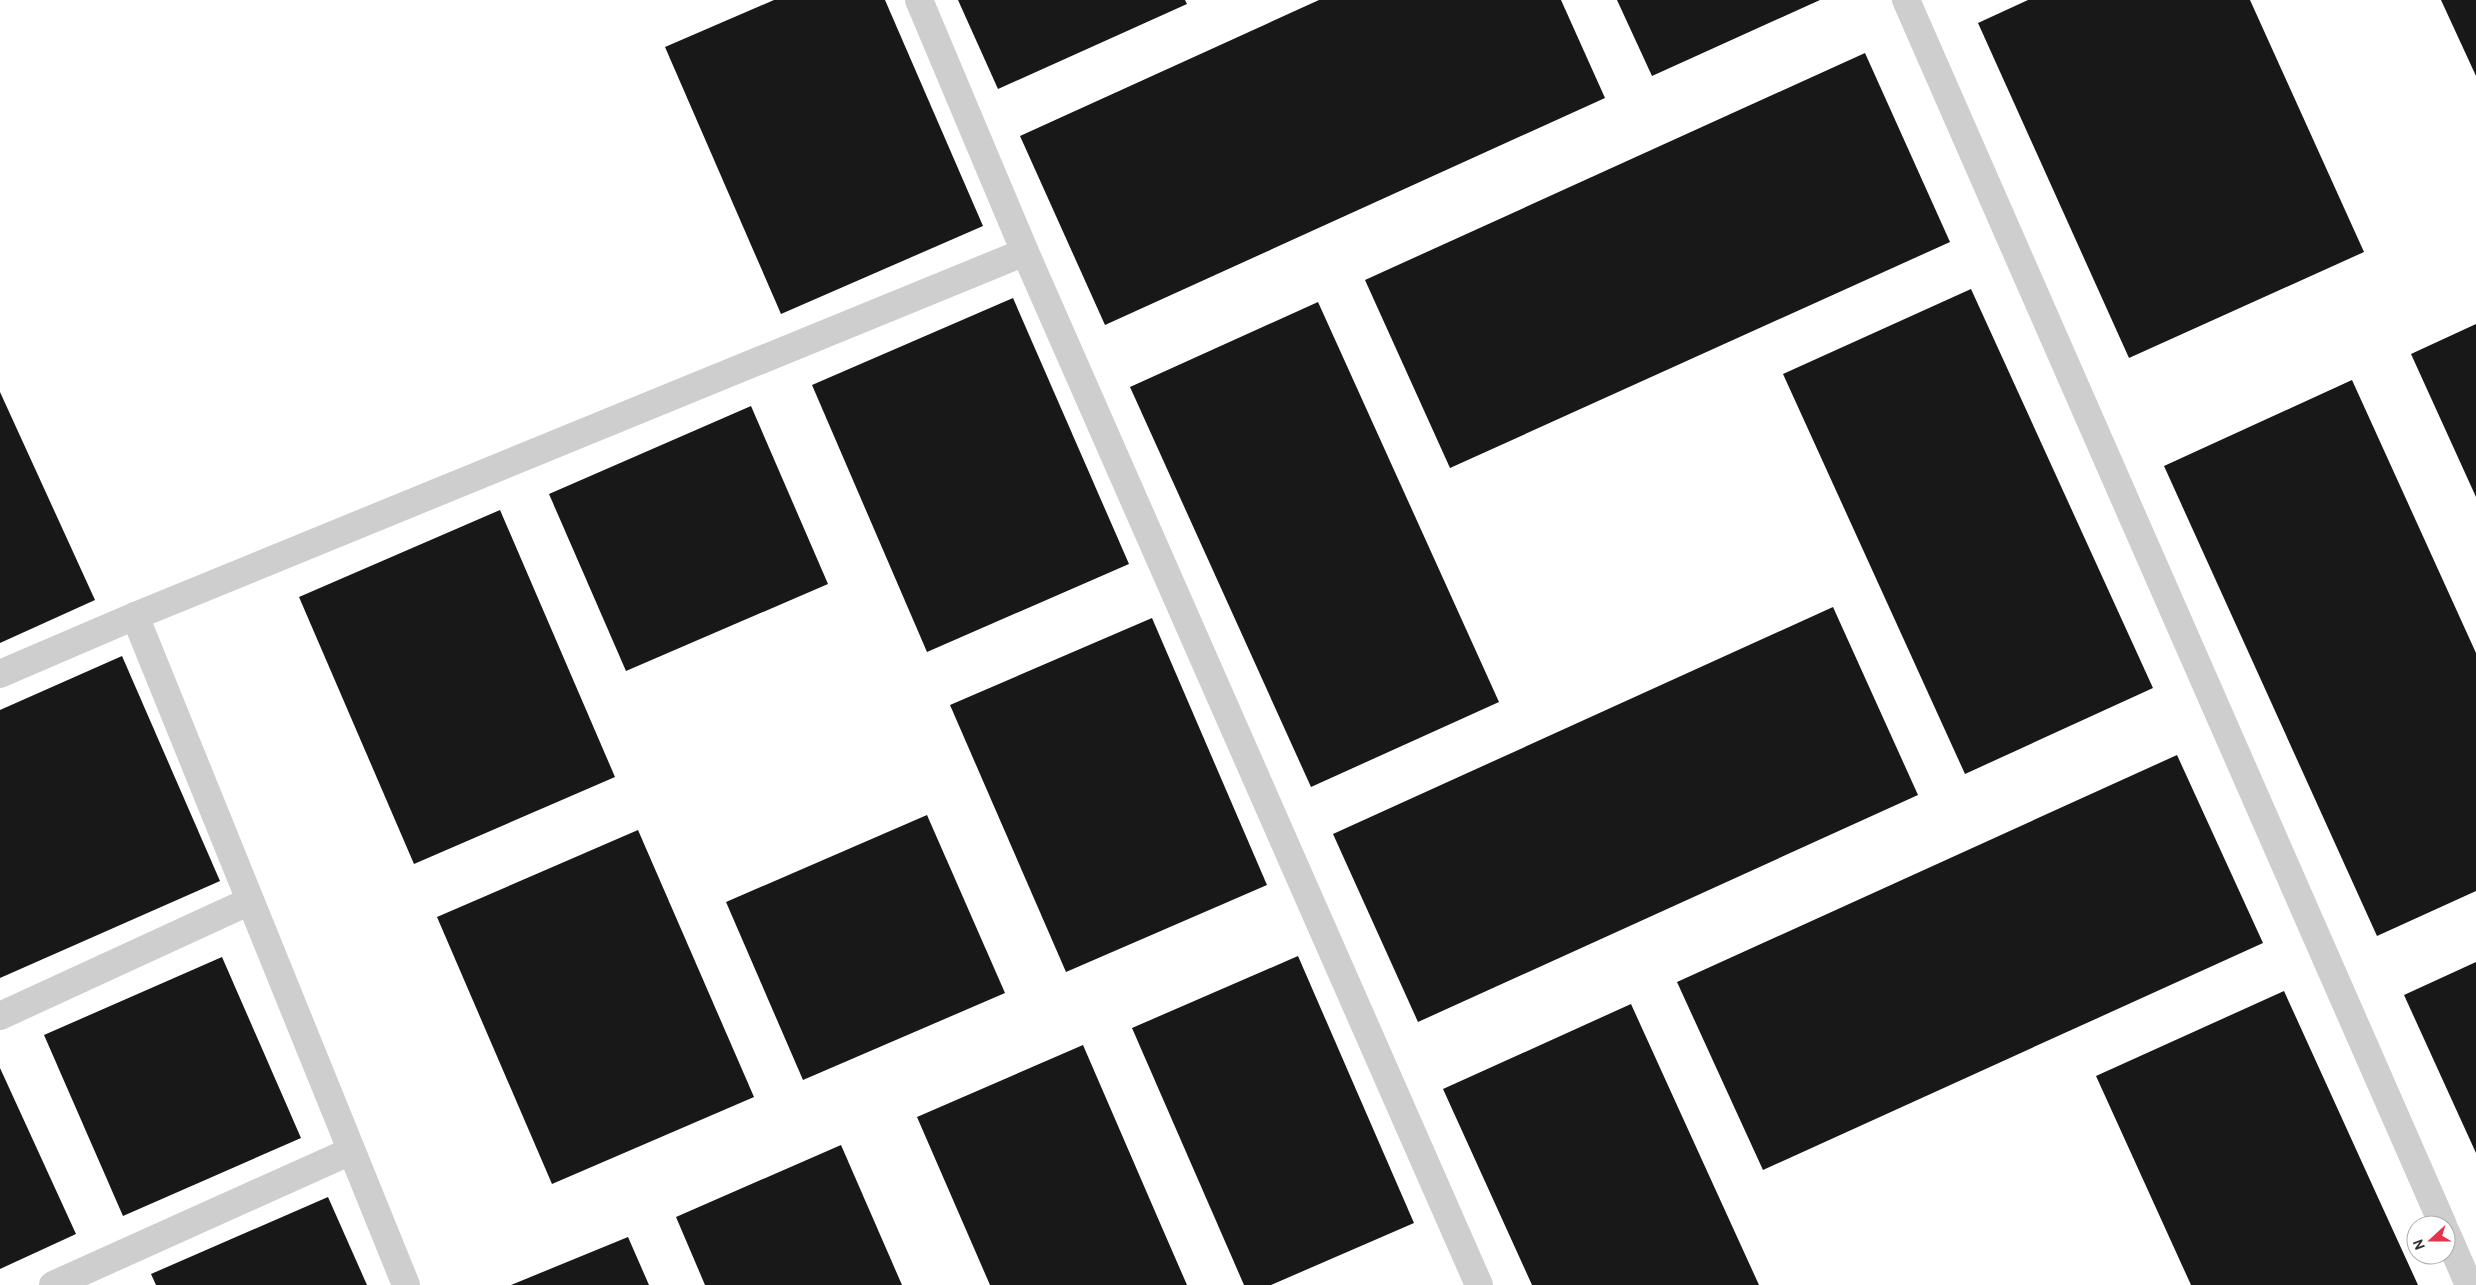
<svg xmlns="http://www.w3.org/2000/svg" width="2476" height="1285" font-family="Overpass,sans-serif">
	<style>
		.building { fill: #181818 }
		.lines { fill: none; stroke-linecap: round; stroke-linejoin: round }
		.street { stroke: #cecece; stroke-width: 28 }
	</style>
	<rect width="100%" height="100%" fill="#fff"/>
	<g class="building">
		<polygon points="774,0 885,0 983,226 781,314 665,47"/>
		<polygon points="958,0 1185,0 1187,4 998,89"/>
		<polygon points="1319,0 1561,0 1605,98 1105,325 1020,136"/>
		<polygon points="1617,0 1820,0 1652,76"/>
		<polygon points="2028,0 2250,0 2364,252 2129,358 1978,23"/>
		<polygon points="2441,0 2476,0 2476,76"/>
		<polygon points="1865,53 1950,242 1450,468 1365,280"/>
		<polygon points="1971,289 2153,688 1965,774 1783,374"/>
		<polygon points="1013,298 1129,564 927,652 812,385"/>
		<polygon points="1318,302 1499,702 1311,787 1130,387"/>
		<polygon points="2476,324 2476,497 2411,354"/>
		<polygon points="2352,380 2476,653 2476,891 2377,936 2164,466"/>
		<polygon points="0,392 95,600 0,643"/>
		<polygon points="751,406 828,584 626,671 549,494"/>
		<polygon points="500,510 615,777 414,864 299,597"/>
		<polygon points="1833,607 1918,795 1418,1022 1333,834"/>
		<polygon points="1152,618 1267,885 1066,972 950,705"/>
		<polygon points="122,656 220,881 0,978 0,710"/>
		<polygon points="2177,755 2263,943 1763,1170 1677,982"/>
		<polygon points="927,815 1005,993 803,1080 726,902"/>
		<polygon points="638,830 754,1097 552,1184 437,917"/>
		<polygon points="1298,956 1414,1223 1271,1285 1244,1285 1132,1028"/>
		<polygon points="222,957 301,1138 123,1216 44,1035"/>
		<polygon points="2476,962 2476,1153 2404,995"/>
		<polygon points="2284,991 2375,1191 2418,1285 2191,1285 2096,1076"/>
		<polygon points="1631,1004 1676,1103 1759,1285 1532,1285 1443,1089"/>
		<polygon points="1083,1045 1160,1223 1187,1285 990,1285 917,1117"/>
		<polygon points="0,1068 76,1234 0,1269"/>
		<polygon points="841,1145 902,1285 705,1285 676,1217"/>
		<polygon points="328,1197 367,1285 156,1285 151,1274"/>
		<polygon points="628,1237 649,1285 511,1285"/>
	</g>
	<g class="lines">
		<g class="street">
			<polyline points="919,0 1025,252 1479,1285"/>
			<polyline points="1906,0 2443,1225"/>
			<polyline points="135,616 406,1285"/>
			<polyline points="0,674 135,616 1025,252"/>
			<polyline points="0,1016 250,901"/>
			<polyline points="2446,1232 2469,1285"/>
			<polyline points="53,1285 351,1151"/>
		</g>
	</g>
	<g transform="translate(2431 1240) rotate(249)"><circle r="24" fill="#ffffff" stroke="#adadad"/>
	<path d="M0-4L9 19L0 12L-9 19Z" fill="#e6344c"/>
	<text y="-8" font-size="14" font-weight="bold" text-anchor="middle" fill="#313131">N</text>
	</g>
</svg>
